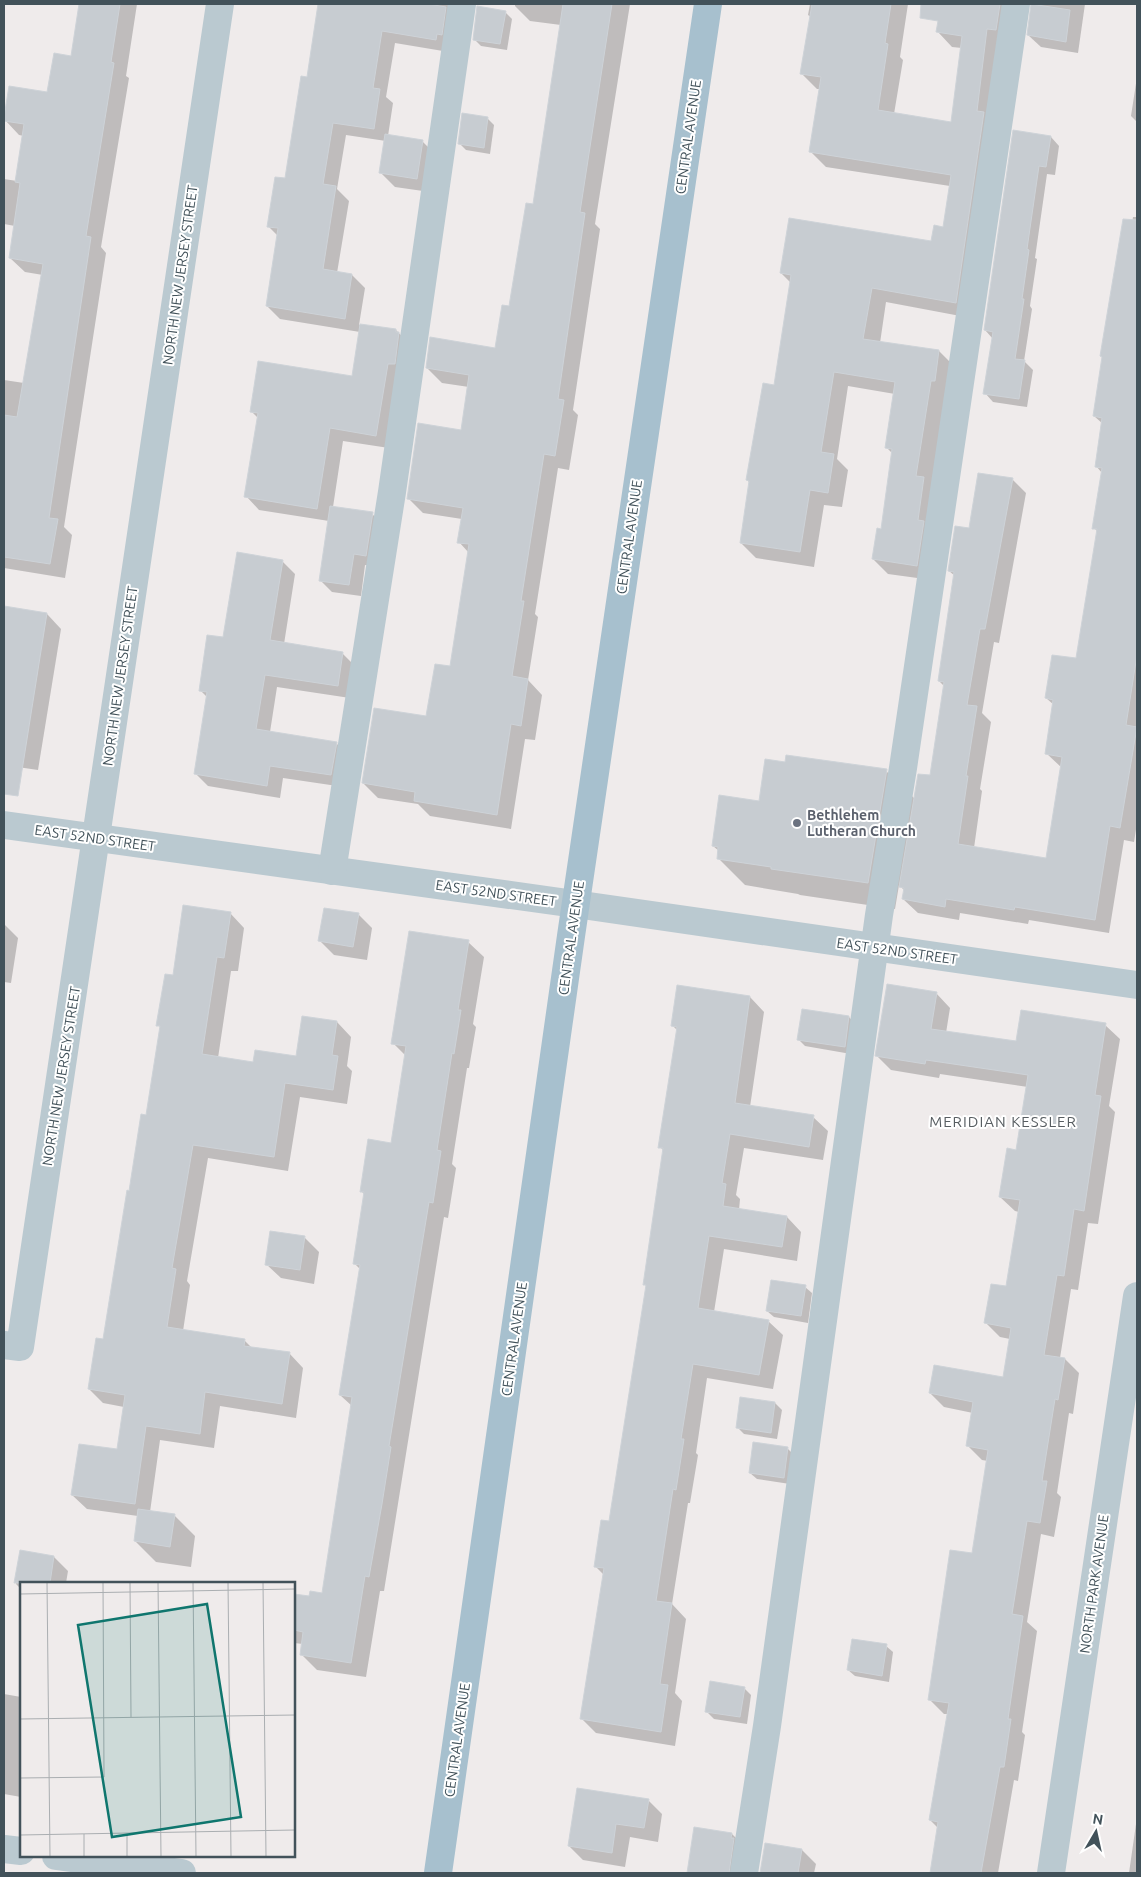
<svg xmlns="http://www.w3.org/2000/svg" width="1141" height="1877" font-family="Ubuntu,sans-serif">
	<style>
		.shadow { fill: #0003 }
		.building { fill: #c7ccd1; stroke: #ced3d8 }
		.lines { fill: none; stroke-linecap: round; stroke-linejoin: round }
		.minor { stroke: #bac9d0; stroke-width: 28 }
		.major { stroke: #a7c0ce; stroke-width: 28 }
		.worship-dot { fill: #6b7280; stroke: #fff; stroke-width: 2 }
		.labels { text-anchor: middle; stroke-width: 4; stroke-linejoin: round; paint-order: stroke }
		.street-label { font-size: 14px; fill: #42525a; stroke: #fff }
		.worship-label { font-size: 14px; font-weight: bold; fill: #5b616d; stroke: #fff; text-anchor: start }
		.neighbourhood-label { font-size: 15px; letter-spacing: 1px; fill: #575d61; stroke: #fff }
		.inset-road { fill: none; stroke: #aaaeb1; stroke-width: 1 }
		.view { fill: #0f766e; fill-opacity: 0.15; stroke: #0f766e; stroke-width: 2.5 }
		.inset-edge { fill: none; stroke: #42525a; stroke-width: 2.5 }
	</style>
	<rect width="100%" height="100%" fill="#efebeb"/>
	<g class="shadow">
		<polygon points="72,4 137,4 126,76 129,78 101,247 106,253 64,527 72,535 65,578 4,568 4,380 24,383 43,275 25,272 10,258 15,226 4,224 4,179 17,181 24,136 19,135 5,120 48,94 72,57 80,5"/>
		<polygon points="319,4 453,4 449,52 395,43 386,97 393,103 388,136 422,141 436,155 430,192 395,187 381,173 386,141 346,135 337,189 349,201 337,273 352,275 365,288 359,325 396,330 412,347 389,448 343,441 333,507 372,514 384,525 377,567 365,565 361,596 332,592 320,580 329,521 259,510 246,496 258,418 251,411 353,377 360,332 280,319 267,306 278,236 268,226 286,180 308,79"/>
		<polygon points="515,4 630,4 595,224 600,229 573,410 578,415 569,470 558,468 535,614 538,617 528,680 542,695 535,740 525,739 511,829 430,816 418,804 378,798 363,783 427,718 451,668 469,553 459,542 462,519 423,513 408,498 462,432 469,387 442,383 427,368 496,349 510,308 534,206 561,25 530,21 515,6"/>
		<polygon points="810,4 908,4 900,57 903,60 894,114 952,123 962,48 952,47 938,32 942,4 1004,4 971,318 886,302 880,343 939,351 954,366 932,580 888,574 873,559 882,530 893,454 886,447 895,394 848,386 837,459 848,470 842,507 824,505 814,567 756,558 741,543 750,483 747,480 775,386 791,283 781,273 933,242 944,228 950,186 826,167 811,152 821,89 817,89 802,74 811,17 808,15"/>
		<polygon points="1040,4 1085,4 1078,53 1041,47 1028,35"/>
		<polygon points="505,12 512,19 507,50 481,46 474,39"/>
		<polygon points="1137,77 1137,122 1131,116"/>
		<polygon points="487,118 494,125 490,154 466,150 459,143"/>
		<polygon points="1014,132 1051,137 1059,146 1055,175 1047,174 1035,258 1037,259 1030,306 1032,309 1024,361 1033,370 1027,407 993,402 985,393 993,339 985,330"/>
		<polygon points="1133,217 1137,217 1137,823 1134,842 1124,840 1109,933 1029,920 1028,924 960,913 959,920 918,913 903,899 905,891 899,885 895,909 800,895 798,894 745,885 718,858 719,851 713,846 760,802 886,771 915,799 931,777 945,687 939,681 955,576 949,571 970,529 1012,479 1026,493 999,643 994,642 982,713 991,722 980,789 982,791 974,848 1047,860 1062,768 1046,753 1054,705 1046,698 1077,660 1098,532 1094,528 1102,473 1096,466 1103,424 1094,416 1127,255"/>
		<polygon points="282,561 295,574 284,644 342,653 355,666 350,698 277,687 270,732 336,743 349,756 344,787 283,778 280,798 208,786 195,773 207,697 200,690 224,639"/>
		<polygon points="4,608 47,614 61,629 38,770 4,765"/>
		<polygon points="230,913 244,928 238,971 231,971 218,1058 254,1064 297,1058 337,1022 351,1037 347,1066 352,1071 347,1104 300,1097 288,1171 208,1158 187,1281 190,1285 183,1331 244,1340 252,1348 289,1353 303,1368 296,1418 220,1406 214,1448 160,1440 150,1512 174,1515 195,1536 191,1567 156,1562 135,1541 138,1516 87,1509 72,1495 118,1451 124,1407 103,1403 89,1389 104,1340 130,1192 147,1116 161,1028 158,1025 174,976"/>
		<polygon points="358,914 372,928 367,960 334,955 320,941"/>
		<polygon points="4,924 18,938 11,983 4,982"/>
		<polygon points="468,942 484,957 473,1024 476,1027 469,1068 467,1068 452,1164 456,1168 448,1218 444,1217 384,1591 380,1591 366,1677 317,1670 301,1654 303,1644 294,1643 294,1595 310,1598 323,1595 352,1406 340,1395 360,1269 354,1263 365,1195 361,1191 392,1144 406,1056 393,1043"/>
		<polygon points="936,993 950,1008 946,1033 1017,1043 1105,1025 1120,1039 1109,1106 1115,1112 1098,1224 1088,1223 1078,1290 1071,1289 1060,1358 1065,1359 1079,1373 1073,1414 1069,1413 1057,1493 1061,1497 1054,1537 1041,1534 1027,1622 1037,1631 1022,1732 1025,1735 1018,1781 1014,1780 998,1873 931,1873 938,1828 930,1820 948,1714 944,1714 929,1699 973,1555 988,1461 982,1460 968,1446 973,1413 944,1407 930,1393 1004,1378 1010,1339 1000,1337 986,1323 1007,1288 1019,1212 1015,1211 1000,1197 1018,1151 1028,1087 940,1074 939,1078 891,1070 877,1056"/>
		<polygon points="750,997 764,1012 750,1107 813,1117 828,1131 823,1160 744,1148 736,1195 740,1199 739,1210 787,1217 801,1232 797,1261 724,1249 714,1312 768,1321 783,1335 773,1389 707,1378 696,1453 698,1455 690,1503 688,1503 672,1604 686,1619 675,1693 682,1701 675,1746 596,1733 582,1719 604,1575 595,1566 610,1523 647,1287 645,1285 664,1151 660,1147 678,1031 672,1025"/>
		<polygon points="849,1017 855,1024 851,1054 805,1046 798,1039"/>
		<polygon points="305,1238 319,1252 314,1284 281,1278 266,1264"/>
		<polygon points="805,1287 812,1293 808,1323 774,1317 767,1311"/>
		<polygon points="741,1399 775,1403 782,1410 777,1439 744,1434 737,1427"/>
		<polygon points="788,1449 794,1455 790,1484 757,1479 750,1473"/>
		<polygon points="21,1552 54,1557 68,1571 66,1583 21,1583 21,1589 16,1584"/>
		<polygon points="886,1646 893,1652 889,1682 855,1676 848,1670"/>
		<polygon points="744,1688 751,1695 747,1724 714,1719 707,1712"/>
		<polygon points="4,1694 21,1697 21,1797 4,1794"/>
		<polygon points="648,1800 662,1814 658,1842 630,1837 625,1867 583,1860 569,1846"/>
		<polygon points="1137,1817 1137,1873 1129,1873"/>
		<polygon points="695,1828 732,1834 746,1848 744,1873 688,1873"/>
		<polygon points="766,1844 802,1850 816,1864 814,1873 761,1873"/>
	</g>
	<g class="building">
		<polygon points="79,4 120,4 111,62 114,63 86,236 91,237 49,518 58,519 50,564 4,557 4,415 17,417 43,264 9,258 20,183 15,182 24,124 4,121 4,117 9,86 47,92 54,53 71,56"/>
		<polygon points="318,4 428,4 446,7 442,35 437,34 436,40 382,31 373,88 380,89 374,129 333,123 323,184 336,186 323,269 352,274 345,319 266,306 278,228 267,227 275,177 285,178 301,76 307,77"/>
		<polygon points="563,4 612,4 580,212 585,213 558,399 564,400 555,456 544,454 521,601 524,601 512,676 528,679 521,726 511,724 497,815 414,801 415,792 362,783 374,708 426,716 435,664 450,666 469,544 457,543 463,508 407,499 418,423 461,430 469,375 426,368 430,337 495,348 502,305 509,306 526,203 533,204"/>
		<polygon points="812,4 891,4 885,43 888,44 878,110 951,122 962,36 936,32 938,21 920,18 921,4 1000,4 996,30 987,29 977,111 984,112 956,303 872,288 863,339 939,350 935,381 931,381 916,476 924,477 918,520 924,521 917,566 872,559 877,528 881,529 892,449 885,448 895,382 834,372 821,452 834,454 828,493 810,490 800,552 740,543 749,481 746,480 763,383 774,385 791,275 780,273 789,218 931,241 934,225 943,227 951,175 809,152 821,77 800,74"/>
		<polygon points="1031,4 1070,10 1066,42 1027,35"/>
		<polygon points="477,6 506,11 500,44 473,40"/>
		<polygon points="462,113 488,117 484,148 458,144"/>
		<polygon points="1013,130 1051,136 1046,167 1039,166 1027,249 1029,250 1022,299 1024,299 1015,359 1025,360 1019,399 983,394 993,332 984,330"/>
		<polygon points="385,134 423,140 417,179 379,173"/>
		<polygon points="1123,219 1137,220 1137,655 1126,725 1137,727 1120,828 1110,826 1095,920 1015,907 1014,910 946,899 945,907 902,899 904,888 899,887 918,774 930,775 944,682 938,681 954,572 948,571 955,526 969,528 978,473 1013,478 985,629 980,629 967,705 977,706 966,776 968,776 958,844 1046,858 1062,757 1045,754 1053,700 1045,698 1052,655 1076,658 1097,529 1092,529 1102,468 1095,467 1102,418 1093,416 1102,357 1100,356"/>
		<polygon points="360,324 396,329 396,332 399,332 395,364 388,364 376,436 330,428 317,509 244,497 258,413 250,412 258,361 352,376"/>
		<polygon points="330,506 373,512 366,556 354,554 349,585 319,581"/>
		<polygon points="237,552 283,560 270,640 343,652 338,686 265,675 256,729 337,742 331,775 270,766 267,786 194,774 207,692 199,691 207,635 223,637"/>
		<polygon points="4,606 47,613 18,796 4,794"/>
		<polygon points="786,755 887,769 868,883 771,869 771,867 717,859 718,847 712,846 719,795 759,801 765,759 785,762"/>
		<polygon points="183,905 231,912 224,958 217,957 202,1054 253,1062 255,1050 296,1056 302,1016 337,1021 332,1055 338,1056 333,1090 285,1083 274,1157 193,1145 172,1268 176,1269 167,1327 245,1339 244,1346 290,1352 282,1404 205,1392 200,1434 146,1426 135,1504 71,1495 79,1444 117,1449 125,1395 88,1389 96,1338 103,1339 127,1190 129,1191 141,1114 146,1115 160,1026 156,1026 165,974 173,975"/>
		<polygon points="324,908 359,913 353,947 318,941"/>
		<polygon points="409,931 469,940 458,1010 461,1010 454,1054 452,1053 437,1150 441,1151 433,1203 429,1202 389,1446 391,1447 382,1504 369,1577 365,1576 351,1663 300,1655 303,1632 294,1630 294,1594 309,1596 310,1591 322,1593 352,1397 339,1395 360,1265 353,1264 364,1192 360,1192 368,1139 391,1143 406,1046 391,1044"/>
		<polygon points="887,984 937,992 931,1029 1016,1041 1021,1010 1106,1023 1095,1095 1101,1096 1084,1211 1074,1209 1064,1276 1057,1275 1044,1355 1065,1358 1058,1400 1055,1399 1042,1481 1047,1481 1040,1523 1027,1521 1012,1614 1023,1616 1008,1719 1011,1719 1004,1767 1000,1767 981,1873 930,1873 938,1822 929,1820 949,1703 928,1700 950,1550 972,1553 988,1450 966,1446 973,1402 929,1393 934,1365 1003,1377 1011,1328 984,1323 991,1284 1006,1286 1020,1200 999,1197 1007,1148 1016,1150 1028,1075 926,1060 925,1064 875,1056"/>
		<polygon points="677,985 750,996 735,1103 814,1115 809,1147 730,1134 722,1183 726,1184 723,1206 787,1216 782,1247 709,1236 698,1308 769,1320 759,1375 693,1364 681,1439 684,1439 676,1490 673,1489 656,1601 672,1603 660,1684 668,1685 661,1732 580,1719 604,1568 594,1567 601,1520 609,1521 646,1285 643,1285 663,1148 658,1148 677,1027 671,1026"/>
		<polygon points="802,1009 849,1016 845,1047 797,1040"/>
		<polygon points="270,1231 305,1236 300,1270 265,1265"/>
		<polygon points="771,1280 806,1285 801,1316 766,1311"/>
		<polygon points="740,1397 775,1402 771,1433 736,1428"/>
		<polygon points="753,1442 788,1447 784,1478 749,1473"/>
		<polygon points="138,1509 175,1514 170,1547 134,1541"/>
		<polygon points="20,1550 54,1556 50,1583 14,1583"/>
		<polygon points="852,1639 887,1644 882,1676 847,1670"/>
		<polygon points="710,1681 745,1687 740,1717 705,1712"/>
		<polygon points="577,1788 649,1799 644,1828 616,1824 612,1853 568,1846"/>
		<polygon points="694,1827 732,1833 731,1838 734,1838 729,1873 687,1873"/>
		<polygon points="765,1843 802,1849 798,1873 760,1873"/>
	</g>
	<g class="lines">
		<g class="minor">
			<polyline points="4,825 575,904 1137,985"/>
			<polyline points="332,871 392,492 462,4"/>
			<polyline points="4,1345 20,1347 220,4"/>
			<polyline points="4,1849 21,1851"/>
			<polyline points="56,1856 182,1873"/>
			<polyline points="744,1873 767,1726 879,915 903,768 1016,4"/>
			<polyline points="1051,1873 1137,1296"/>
		</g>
		<polyline class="major" points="438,1873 571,936 708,4"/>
	</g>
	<circle class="worship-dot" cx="797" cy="823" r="5"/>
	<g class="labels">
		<g class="street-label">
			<text transform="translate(688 137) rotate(-82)" y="5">CENTRAL AVENUE</text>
			<text transform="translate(180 275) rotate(-82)" y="5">NORTH NEW JERSEY STREET</text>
			<text transform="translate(629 537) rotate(-82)" y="5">CENTRAL AVENUE</text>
			<text transform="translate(120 676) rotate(-82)" y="5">NORTH NEW JERSEY STREET</text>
			<text transform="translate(95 838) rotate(8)" y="5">EAST 52ND STREET</text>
			<text transform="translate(496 893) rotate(8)" y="5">EAST 52ND STREET</text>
			<text transform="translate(571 938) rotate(-82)" y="5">CENTRAL AVENUE</text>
			<text transform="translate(897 951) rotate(8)" y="5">EAST 52ND STREET</text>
			<text transform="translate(61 1076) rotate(-81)" y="5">NORTH NEW JERSEY STREET</text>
			<text transform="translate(514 1339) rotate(-82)" y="5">CENTRAL AVENUE</text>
			<text transform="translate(1094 1584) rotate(-82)" y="5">NORTH PARK AVENUE</text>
			<text transform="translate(457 1740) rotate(-82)" y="5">CENTRAL AVENUE</text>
		</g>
		<g class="worship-label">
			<text x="807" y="820">Bethlehem<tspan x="807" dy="16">Lutheran Church</tspan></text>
		</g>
		<g class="neighbourhood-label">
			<text x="1003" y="1127">MERIDIAN KESSLER</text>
		</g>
	</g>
	<g transform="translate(20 1582)">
		<rect width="275" height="275" fill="#efebeb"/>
		<path class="inset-road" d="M27 0 30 275M110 0 111 135M138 0 141 275M173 0 176 275M208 0 211 275M243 0 246 275M0 12 275 7M0 137 275 133M0 196 84 195 83 0M64 252V275M107 252V275M0 253 275 248"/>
		<path class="view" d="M187 22 221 235 92 255 58 43Z"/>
		<rect width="275" height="275" class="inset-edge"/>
	</g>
	<rect width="1141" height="1877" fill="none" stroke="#42525a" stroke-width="10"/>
	<g transform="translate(1096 1832) rotate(9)" stroke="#ffffff" stroke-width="4" paint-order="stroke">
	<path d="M0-4L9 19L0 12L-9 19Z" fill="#42525a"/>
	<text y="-8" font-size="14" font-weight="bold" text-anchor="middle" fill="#42525a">N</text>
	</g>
</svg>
